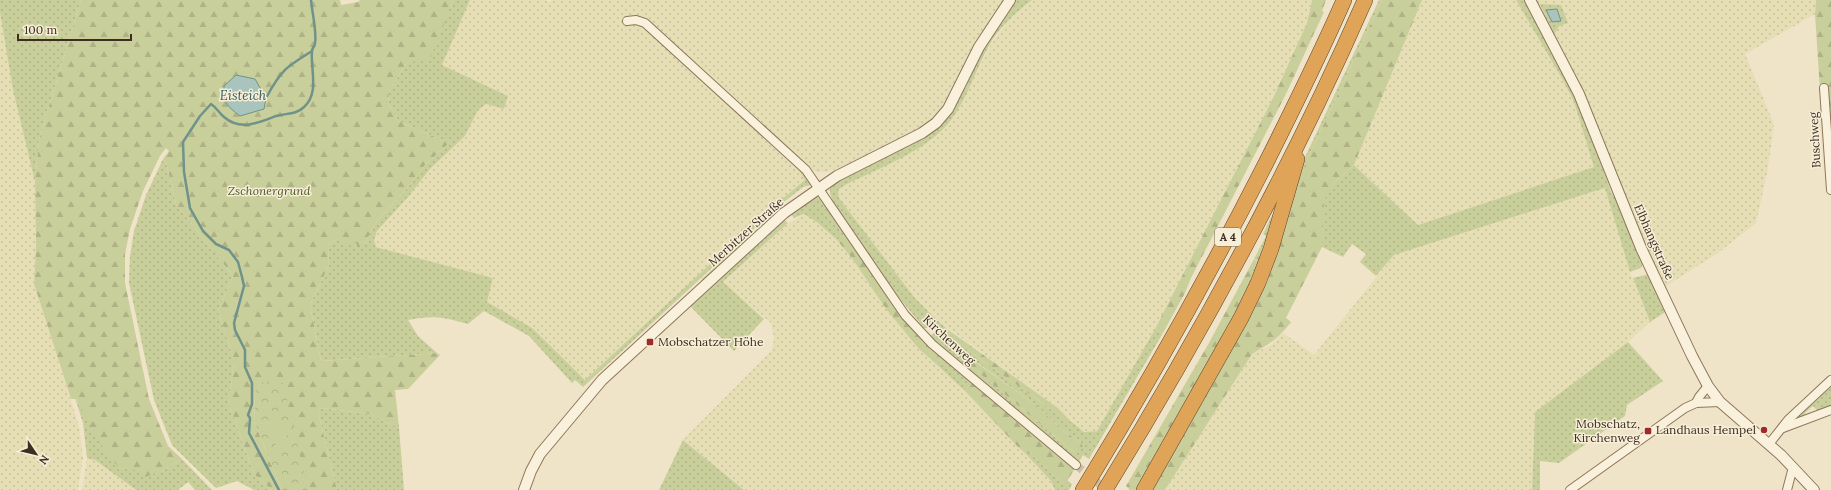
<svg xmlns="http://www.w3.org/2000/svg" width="1831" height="490" font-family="Lora,serif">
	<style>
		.farmland { fill: url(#farmland-dots) }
		.grass { fill: url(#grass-dots) }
		.forest { fill: url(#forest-firs) }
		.park { fill: url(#park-crowns) }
		.pitch { fill: #c9cf9b }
		.water { fill: #a9c4bc; stroke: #6f938a }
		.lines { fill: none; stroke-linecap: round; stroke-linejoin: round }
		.stream { stroke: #6f938a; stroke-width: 2.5 }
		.minor-tunnel { stroke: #ccc0a6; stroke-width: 8; stroke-dasharray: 8 4; stroke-linecap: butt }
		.minor-casing { stroke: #8d765c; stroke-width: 10 }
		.tertiary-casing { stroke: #8d765c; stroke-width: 12 }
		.motorway-casing { stroke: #5b4430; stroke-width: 16 }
		.minor { stroke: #faf1dc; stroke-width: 8 }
		.tertiary { stroke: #faf1dc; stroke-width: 10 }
		.motorway { stroke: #e0a458; stroke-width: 15 }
		.poi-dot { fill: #9e2a2b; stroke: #f7eed8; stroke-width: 1.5 }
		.labels { text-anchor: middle; stroke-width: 3; stroke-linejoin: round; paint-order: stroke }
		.shield { fill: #f7eed8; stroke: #756857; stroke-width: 1 }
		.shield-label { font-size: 11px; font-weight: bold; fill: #3d2e20 }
		.street-label { font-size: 12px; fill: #3d2e20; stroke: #f7eed8 }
		.park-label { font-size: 12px; font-style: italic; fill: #4d5a26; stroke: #f7eed8 }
		.poi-label { font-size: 12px; fill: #3d2e20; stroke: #f7eed8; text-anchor: end }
		.water-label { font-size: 13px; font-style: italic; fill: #2f5d5a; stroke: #f7eed8 }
	</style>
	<defs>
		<pattern id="farmland-dots" width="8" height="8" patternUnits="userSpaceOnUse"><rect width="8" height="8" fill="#e6deb5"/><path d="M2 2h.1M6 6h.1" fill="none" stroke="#c6bf9b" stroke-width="1.8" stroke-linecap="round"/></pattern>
		<pattern id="grass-dots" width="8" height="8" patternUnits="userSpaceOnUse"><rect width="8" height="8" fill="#c9cf9b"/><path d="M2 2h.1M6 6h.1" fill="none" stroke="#aeb285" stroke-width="1.8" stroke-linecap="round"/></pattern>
		<pattern id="forest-firs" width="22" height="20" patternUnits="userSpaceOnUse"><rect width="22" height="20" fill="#c9cf9b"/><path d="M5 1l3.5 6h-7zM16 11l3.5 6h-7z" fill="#aeb285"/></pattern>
		<pattern id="park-crowns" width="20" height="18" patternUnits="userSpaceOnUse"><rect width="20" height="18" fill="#c9cf9b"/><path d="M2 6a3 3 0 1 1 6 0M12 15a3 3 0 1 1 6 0" fill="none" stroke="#aeb285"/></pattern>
	</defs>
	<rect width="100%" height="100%" fill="#f0e4c8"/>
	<g class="farmland">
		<polygon points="470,0 545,0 550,2 552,0 1006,0 950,97 933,119 920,129 907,137 834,170 825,172 817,172 810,169 782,153 799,170 805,180 764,214 586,380 487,302 493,278 376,247 374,240 377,231 408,197 430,169 465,136 478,110 486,104 504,109 508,96 442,65"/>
		<polygon points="1032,0 1312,0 1307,23 1274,96 1155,329 1097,431 1084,432 1058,408 938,321 914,297 839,198 838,190 845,185 959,108 991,44 1013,14"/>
		<polygon points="1422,0 1516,0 1564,82 1574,102 1595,167 1418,225 1354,165"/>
		<polygon points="1535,0 1816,0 1815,14 1745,54 1774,124 1768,168 1756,223 1718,253 1663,288"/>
		<polygon points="0,14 13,90 35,182 36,246 34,284 79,426 83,458 78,490 0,490"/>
		<polygon points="1606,188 1630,272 1650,322 1628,342 1535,412 1532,490 1165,490 1252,354 1271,345 1283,333 1314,355 1394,255"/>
		<polygon points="804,214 818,223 837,240 854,261 919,349 961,387 1029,456 1051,481 1055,490 744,490 683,440 772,350 774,338 771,323 723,283 783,227"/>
		<polygon points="87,458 95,460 136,490 82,490"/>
	</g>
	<g class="grass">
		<polygon points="0,0 81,0 39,139 35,182 13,90 0,13"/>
		<path d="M453 0H470L442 65 508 96 504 109 486 104 478 110 465 136 430 169 408 197 377 231 374 240 376 247 493 278 487 302 532 328 585 380 764 214 805 180 799 170 782 153 804 171 812 183 811 185 803 187 779 206 583 387 575 380 572 383 529 336 484 311 468 324C443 317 434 315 408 320L418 336 437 353 321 361 310 305 329 265 328 245 337 239 365 244 374 225 381 217 404 192 425 165 449 143 398 121 388 103 389 91 407 62 451 6Z"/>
		<path d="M1015 0H1032C1016 12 1001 26 990 44 976 69 968 97 951 120 929 150 877 169 845 185L838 190 839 198 914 297 938 321 950 331 948 336 1052 410 1067 423 1071 421 1084 432 1097 431 1155 329 1163 333 1089 459 1083 455 1079 462 931 337V335L935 333 936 337 1075 453 1081 442 1066 433 1037 406 942 337 944 334 934 328H924L892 289 834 203C830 195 827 189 834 182L921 137 962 88H966L969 79 967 78 983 48Z"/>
		<polygon points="1379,0 1382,0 1306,162 1244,323 1299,170"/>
		<polygon points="1516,0 1526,0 1548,40 1551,54 1562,67 1577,100 1612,194 1618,201 1644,261 1641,268 1630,272 1605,188 1394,255 1376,276 1360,262 1366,254 1352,244 1343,257 1322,247 1323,201 1335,182 1354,165 1418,225 1594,167 1574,102 1564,82"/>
		<polygon points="1540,4 1561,5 1568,23 1559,26 1554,35"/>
		<polygon points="163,159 166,162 176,204 233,276 218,311 234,360 229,404 254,474 272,490 254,490 237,481 216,488 172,445 154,400 129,283 130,256 134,231 146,195"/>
		<polygon points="814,196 823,200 846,233 837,240 818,223 804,214 794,218 790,213"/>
		<polygon points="776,212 778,213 704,281 702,279"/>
		<polygon points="1273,213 1275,213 1262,257 1236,316 1152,462 1235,314 1257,260 1254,259 1266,236 1263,234"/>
		<polygon points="783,219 788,223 723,282 764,319 734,351 690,306"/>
		<polygon points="1649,274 1667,311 1650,322 1633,278"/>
		<polygon points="1628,342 1663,381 1627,405 1625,416 1559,463 1540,461 1540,490 1532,490 1535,412"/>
		<polygon points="943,357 972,382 965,391 936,364"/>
		<polygon points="1831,385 1831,407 1813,413 1817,410 1813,406 1805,413 1807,417 1792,423 1794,419"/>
		<polygon points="75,398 120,468 162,471 182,459 212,490 195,490 188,482 178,490 136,490 95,460 87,458 83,423"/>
		<polygon points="320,408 371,414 387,423 399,427 404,490 337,490 318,412"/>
		<polygon points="683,440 744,490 659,490"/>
		<polygon points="1025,453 1032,455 1064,484 1067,480 1072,484 1069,490 1055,490 1051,481"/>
	</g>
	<g class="forest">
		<polygon points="81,0 340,0 341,5 358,2 360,0 453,0 430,60 407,62 389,91 388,103 398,121 449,143 425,165 404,192 381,217 374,225 365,244 362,244 359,248 355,242 344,247 337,239 328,245 329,265 310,305 321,361 437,353 440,355 408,389 395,390 399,427 387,423 371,414 320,408 318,412 337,490 309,490 262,382 255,391 254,421 282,490 272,490 254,474 229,404 234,360 218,311 233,276 176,204 166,162 163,159 169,151 166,148 160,156 143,191 130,229 125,254 125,283 149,399 168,446 182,459 162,471 145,477 136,470 120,468 107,455 76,399 71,399 34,284 36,246 35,182 39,139"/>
		<polygon points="1312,0 1326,0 1322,11 1324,12 1285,96 1191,278 1185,293 1163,333 1155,329 1274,96 1307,23"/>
		<path d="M1382 0H1422L1354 165 1335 182 1324 201 1322 247 1286 318 1291 322C1280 337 1269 345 1252 354L1165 490H1153L1290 202 1306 162Z"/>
		<polygon points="1816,0 1831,0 1831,168 1823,137 1815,14"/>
		<polygon points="846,233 883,290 901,315 943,357 936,364 919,349 886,309 854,261 837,240"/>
		<polygon points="1254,259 1257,261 1235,314 1136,490 1129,490 1129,489 1126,486 1210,341"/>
		<polygon points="950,331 1058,408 1071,421 1067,424 1052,410 948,336"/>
		<polygon points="935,333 1037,406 1066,433 1081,442 1083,448 1075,453 936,337"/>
		<polygon points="972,382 1075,468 1065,485 1032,455 1025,453 1017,446 965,391"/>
	</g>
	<polygon class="park" points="262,382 283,383 306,481 309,490 282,490 254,421 255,391"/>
	<polygon class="pitch" points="282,422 290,445 277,449 270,427"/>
	<g class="water">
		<polygon points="1557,9 1561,21 1552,22 1546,10"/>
		<path d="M236 75 255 79 266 98 264 109 240 116C227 106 223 103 224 86Z"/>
	</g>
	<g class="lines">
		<g class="stream">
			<path d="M264 97 266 98C281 70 286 67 312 51"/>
			<path d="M279 490 249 433 250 418 248 415 252 404V383L245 367V350L235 330 234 323 244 286 242 277 238 262 229 250 216 244 203 231 190 208 184 172 183 142 200 116 211 104C217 108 219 113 224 117 240 131 259 123 276 116 286 113 296 115 304 107 320 93 310 68 312 51 312 48 315 46 315 43 317 32 312 12 311 0"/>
		</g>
		<polyline class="minor-tunnel" points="1076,465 1107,490"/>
		<g class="minor-casing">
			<g id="minor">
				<polyline points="627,21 636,20 645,23 806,170 905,315 932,344 1076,465"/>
				<polyline points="1824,88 1831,190"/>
				<polyline points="1696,403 1699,397 1708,386"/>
				<polyline points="1783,428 1831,410"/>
				<polyline points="1769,444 1788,420 1831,380"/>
				<polyline points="1570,490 1685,408 1696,403 1720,402"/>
				<polyline points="1787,490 1793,467"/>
			</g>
		</g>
		<g class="tertiary-casing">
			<g id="tertiary">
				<polyline points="1530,0 1579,94 1641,248 1692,356 1708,386 1720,402 1781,455 1814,490"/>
				<polyline points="524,490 531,471 540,454 602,380 784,213 837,176 922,133 936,123 948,109 979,47 1010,0"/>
			</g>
		</g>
		<g class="motorway-casing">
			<g id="motorway">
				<path d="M1083 490C1148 384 1209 275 1266 163 1293 109 1320 55 1344 0"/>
				<path d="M1105 490C1202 332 1291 169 1365 0"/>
				<polyline points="1144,490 1241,318 1258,283 1271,249 1297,159"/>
			</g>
		</g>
		<use href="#minor" class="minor"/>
		<use href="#tertiary" class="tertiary"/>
		<use href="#motorway" class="motorway"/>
	</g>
	<g class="poi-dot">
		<rect x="646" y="338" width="8" height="8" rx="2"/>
		<circle cx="1764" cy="430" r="4"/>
		<rect x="1644" y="427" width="8" height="8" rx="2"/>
	</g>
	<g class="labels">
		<rect class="shield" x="1215" y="228" width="26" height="18" rx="3"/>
		<g class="shield-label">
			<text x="1228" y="241">A 4</text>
		</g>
		<g class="street-label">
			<text transform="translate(1815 140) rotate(-93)" y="4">Buschweg</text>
			<text transform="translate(746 232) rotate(-42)" y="4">Merbitzer Straße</text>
			<text transform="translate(1654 242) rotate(66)" y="4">Elbhangstraße</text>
			<text transform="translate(949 340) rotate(43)" y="4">Kirchenweg</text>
		</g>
		<g class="park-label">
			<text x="269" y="195">Zschonergrund</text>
		</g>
		<g class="poi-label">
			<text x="658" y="346" text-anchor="start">Mobschatzer Höhe</text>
			<text x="1640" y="428">Mobschatz,<tspan x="1640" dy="14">Kirchenweg</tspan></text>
			<text x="1756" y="434">Landhaus Hempel</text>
		</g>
		<g class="water-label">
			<text x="243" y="100">Eisteich</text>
		</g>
	</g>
	<g transform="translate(36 454) rotate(125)" stroke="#f7eed8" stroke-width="3" paint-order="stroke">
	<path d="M0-3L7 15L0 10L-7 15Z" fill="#3d2e20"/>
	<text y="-6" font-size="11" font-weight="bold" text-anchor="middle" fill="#3d2e20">N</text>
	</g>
	<path d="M18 34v6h113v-6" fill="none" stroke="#3d2e20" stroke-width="2"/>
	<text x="24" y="34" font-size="12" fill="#3d2e20" stroke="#f7eed8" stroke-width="3" paint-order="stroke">100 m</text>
</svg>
